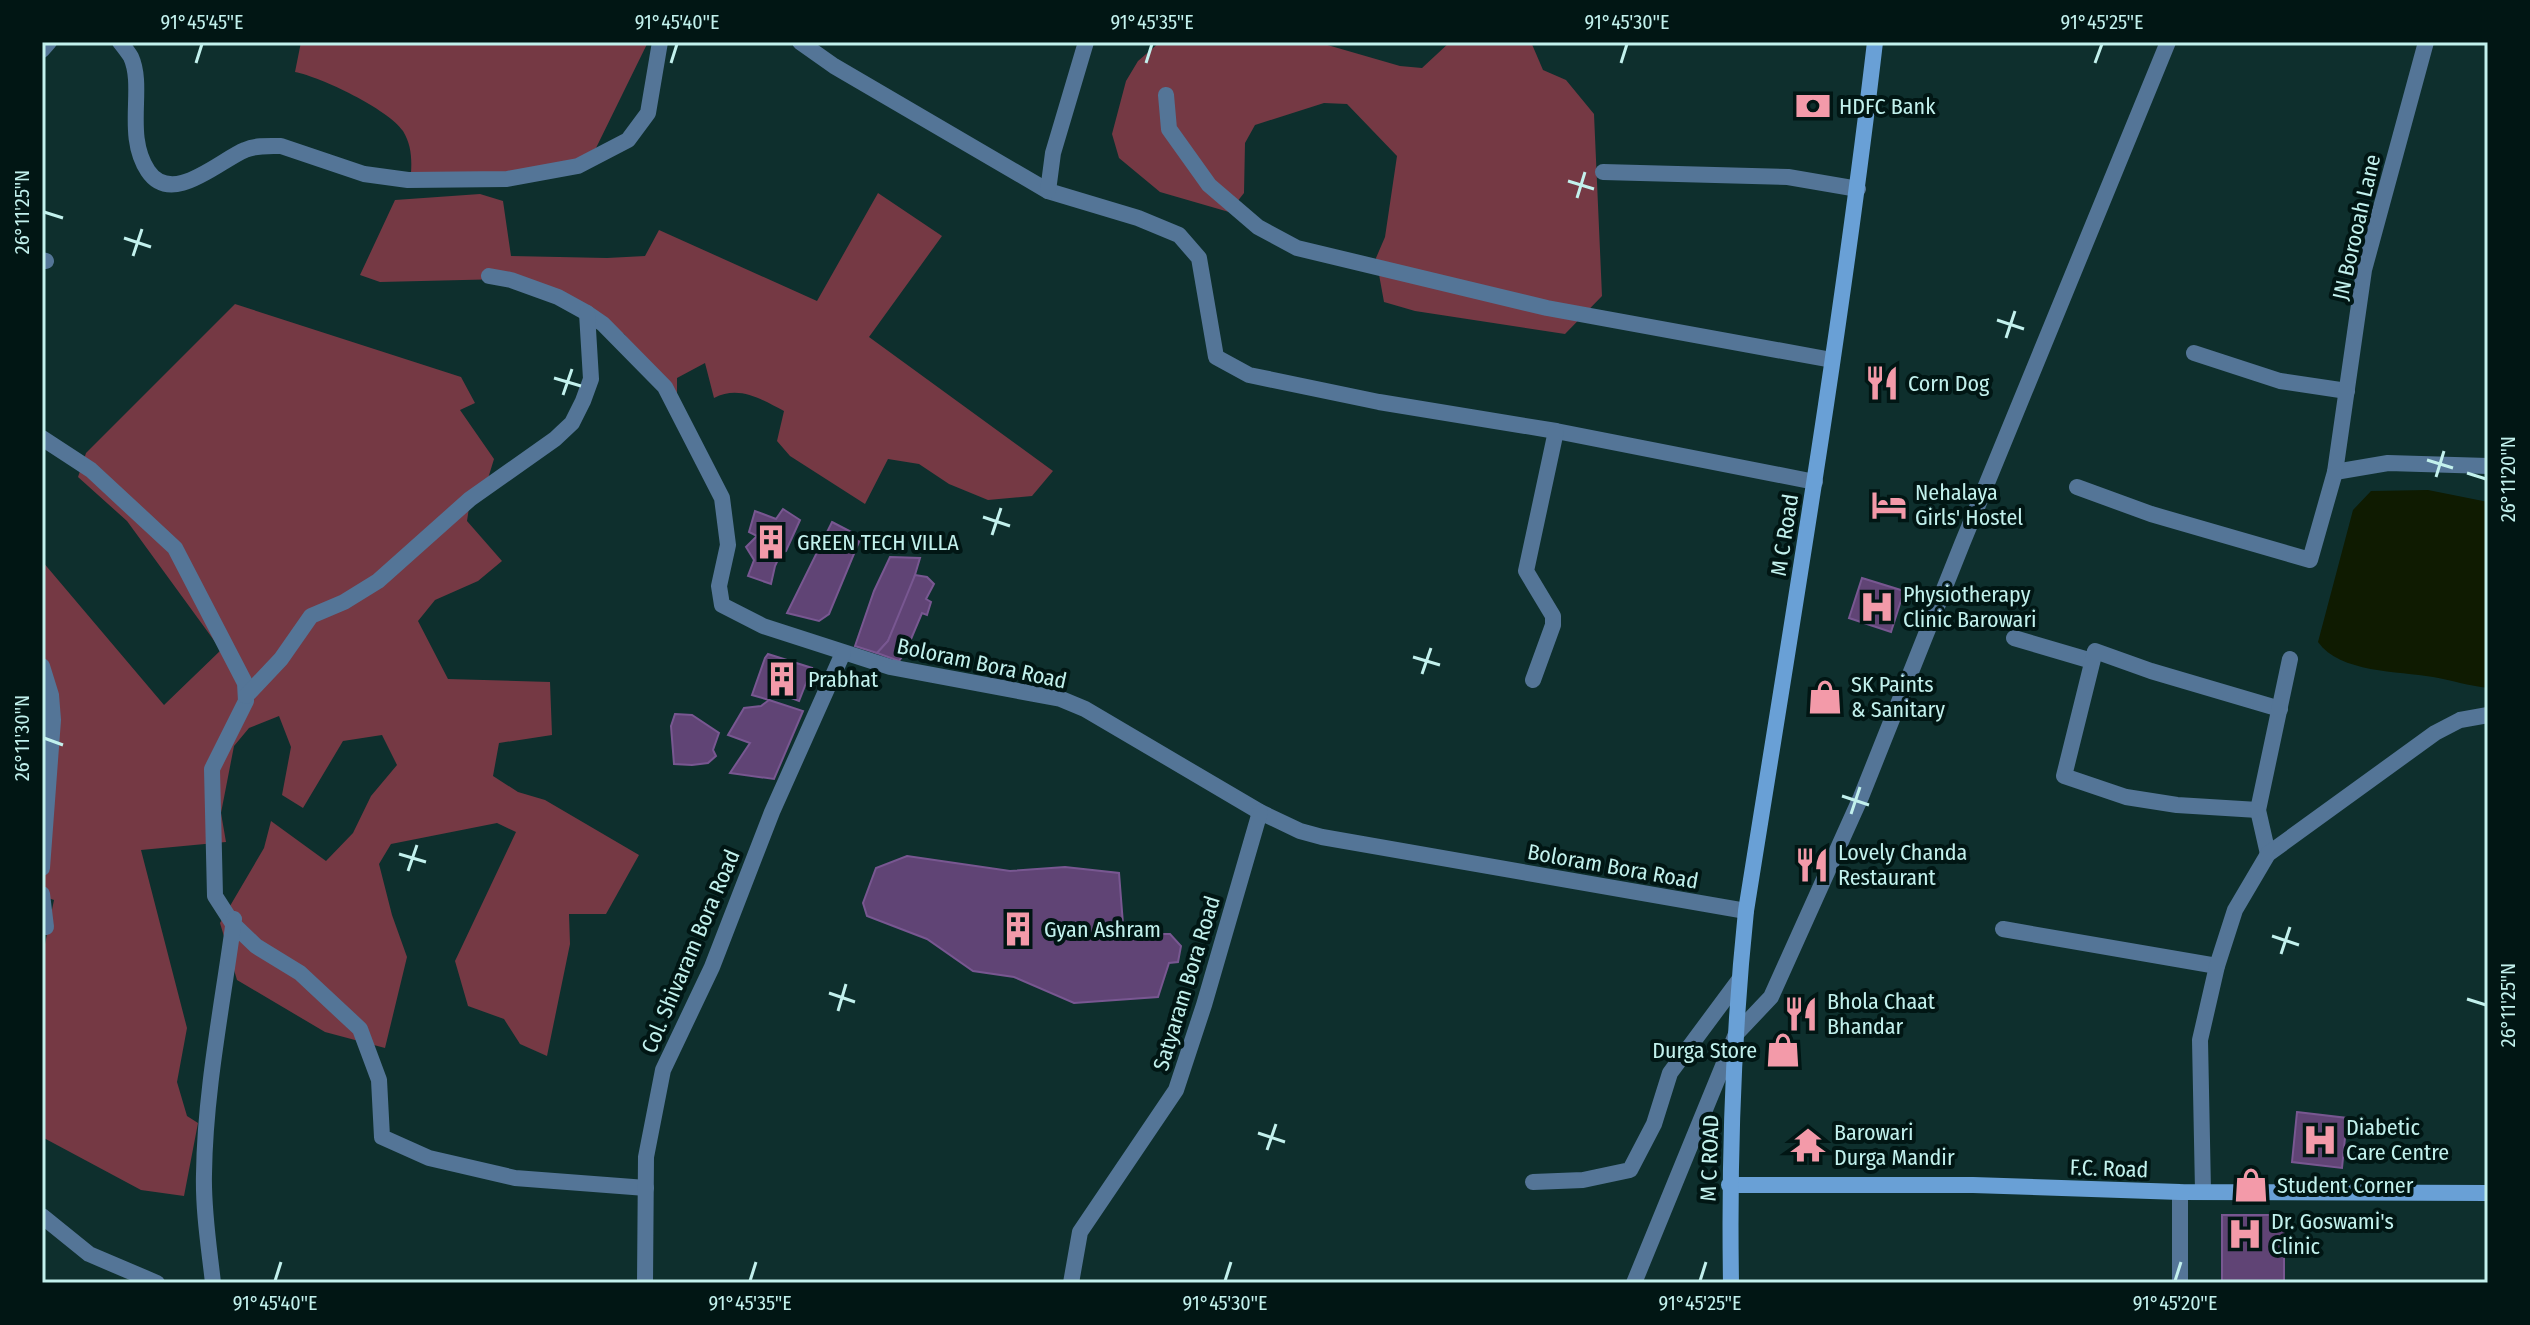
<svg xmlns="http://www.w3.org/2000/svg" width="2530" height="1325" font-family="'Fira Sans Condensed',sans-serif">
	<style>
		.forest { fill: #753944 }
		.water { fill: #0f1b01 }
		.building { fill: #604475; stroke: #785791; stroke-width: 2 }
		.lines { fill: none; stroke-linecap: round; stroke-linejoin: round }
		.street { stroke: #547597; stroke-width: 16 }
		.secondary { stroke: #69a0d6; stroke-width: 16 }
		.ticks { fill: none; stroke: #c2f1ed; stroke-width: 3 }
		.labels { text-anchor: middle; stroke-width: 8; stroke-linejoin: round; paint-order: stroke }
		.poi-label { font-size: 22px; fill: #c2f1ed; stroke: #011614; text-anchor: start }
		.street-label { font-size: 22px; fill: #c2f1ed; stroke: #011614 }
		.neatline { fill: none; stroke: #c2f1ed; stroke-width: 3 }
		.ticks-label { font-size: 20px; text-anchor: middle; fill: #c2f1ed }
	</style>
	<rect width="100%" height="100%" fill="#0e2f2d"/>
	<g class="forest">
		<path d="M301 42H648L596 148 550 177 411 173C412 158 411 144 403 131 388 109 321 77 295 72Z"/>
		<polygon points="1160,42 1317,42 1400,66 1422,68 1450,42 1531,42 1543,70 1566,80 1594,114 1602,296 1565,334 1415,311 1384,302 1376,258 1385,237 1397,156 1347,104 1324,103 1255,125 1245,143 1244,193 1229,212 1160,192 1119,158 1112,134 1126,81 1138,61"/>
		<path d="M878 193 942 236 869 337 1053 471 1032 496 988 500 949 484 919 464 888 459 865 504 790 456 777 441 784 411C761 399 739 385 714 398L705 363 677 378V404L624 334 505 279 380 282 360 275 395 200 480 194 503 201 511 256 607 258 645 256 659 230 817 301Z"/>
		<polygon points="235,304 461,377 475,403 460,410 494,459 486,485 470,501 467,521 502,561 478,581 435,600 418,621 448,679 550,682 552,735 499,743 493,776 518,792 545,800 639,855 606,914 569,914 570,944 547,1056 520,1044 504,1019 468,1006 455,961 516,832 497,823 391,844 379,864 392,915 407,957 385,1048 325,1032 237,980 220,923 264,848 271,821 326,861 353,833 371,796 397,765 382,735 343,741 303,808 282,795 291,747 279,716 249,728 234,746 221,813 226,842 141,850 187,1028 177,1082 187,1116 198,1123 184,1196 141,1190 42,1137 42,948 45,944 54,900 42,896 42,561 164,705 221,650 127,521 78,477 86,453"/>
	</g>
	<path class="water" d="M2428 490 2488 502V688C2469 686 2451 680 2433 677 2398 671 2340 673 2318 642L2353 510 2371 491Z"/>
	<g class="building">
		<polygon points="783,509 800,520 786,551 781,553 775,566 771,584 748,576 754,560 746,547 757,536 749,532 755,511 776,519"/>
		<polygon points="832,522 861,537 829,614 819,621 787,613"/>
		<polygon points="890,557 920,558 909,595 888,641 877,653 855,646 874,591"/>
		<polygon points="915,575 927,577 934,584 926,599 931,602 927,615 922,613 906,651 899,661 877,653 888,641"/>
		<polygon points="1862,578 1904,591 1891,632 1849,618"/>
		<polygon points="768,654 812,668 799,701 773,691 769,700 752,695 765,658"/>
		<polygon points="769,700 803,711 774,779 730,773 750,743 728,735 744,708 761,706"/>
		<polygon points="675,714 692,715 719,733 713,750 716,756 708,763 692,765 674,764 671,726"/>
		<polygon points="907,856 1010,871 1065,867 1119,873 1123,924 1152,934 1170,934 1181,946 1178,962 1169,963 1158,997 1074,1003 1014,977 973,971 927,939 867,916 863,903 876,868"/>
		<polygon points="2297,1112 2347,1118 2342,1168 2292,1162"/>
		<rect x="2222" y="1215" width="62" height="68"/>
	</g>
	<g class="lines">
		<g class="street">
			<path d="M120 42C124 47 128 52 131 57 145 88 124 135 148 171 172 207 220 160 245 150 256 145 270 146 281 146L364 174 408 180 507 179 578 166 628 140 648 113 660 42"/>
			<polyline points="800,42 834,66 1048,191 1138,218 1179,235 1199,258 1216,357 1249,375 1379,402 1556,431 1815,482"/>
			<polyline points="42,50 49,42"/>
			<polyline points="1166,95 1169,129 1209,185 1258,227 1297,248 1547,308 1832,360"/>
			<polyline points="1603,172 1788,177 1858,189"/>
			<polyline points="1048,191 1053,153 1086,42"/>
			<polyline points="42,260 46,261"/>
			<polyline points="489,276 511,280 558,297 587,313 603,324 665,387 722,498 728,545 719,586 722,605 763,626 890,667 1061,699 1085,709 1260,812 1300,831 1322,837 1746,911"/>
			<polyline points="2194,353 2280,381 2347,391"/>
			<polyline points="42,438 91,470 175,548 245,683 246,701 212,769 215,896 233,924 256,946 300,973 360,1029 379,1080 382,1137 429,1158 515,1178 646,1188"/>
			<polyline points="2335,472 2388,463 2488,466"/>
			<polyline points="2077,487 2151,514 2310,560 2335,472 2364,270 2426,42"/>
			<polyline points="2014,638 2092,661"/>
			<polyline points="42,666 51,695 53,720 42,868"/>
			<polyline points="1533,680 1553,625 1553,616 1526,571 1556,431"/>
			<polyline points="246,696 281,659 311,616 344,602 378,581 470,499 555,439 572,423 583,401 591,379 587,313"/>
			<polyline points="2258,810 2177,805 2126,797 2064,776 2095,651 2151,671 2280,709"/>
			<polyline points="2268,854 2258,810 2290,659"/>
			<polyline points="42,894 46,927"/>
			<polyline points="2003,929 2217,966"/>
			<polyline points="1533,1182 1583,1180 1630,1170 1654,1124 1670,1073 1739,980"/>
			<polyline points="2203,1191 2200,1040 2217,966 2235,910 2268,854 2435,733 2460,720 2488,715"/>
			<polyline points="2180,1192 2180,1283"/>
			<polyline points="42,1216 89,1254 157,1283"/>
			<path d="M213 1283C209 1247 203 1210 204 1174 205 1090 223 1002 234 919"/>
			<polyline points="645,1283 646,1157 663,1070 712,967 772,812 843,653"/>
			<polyline points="1071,1283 1080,1232 1176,1090 1204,1005 1260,812"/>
			<polyline points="1634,1283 1736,1034 1771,997 1861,797 1962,544 2168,42"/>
		</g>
		<g class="secondary">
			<polyline points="1729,1185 1973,1185 2180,1192 2488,1193"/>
			<path d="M1731 1283C1729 1159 1733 1035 1746 911 1792 622 1841 333 1875 42"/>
		</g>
	</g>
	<path class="ticks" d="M196 63 202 44M671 63 677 44M1146 63 1152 44M1621 63 1627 44M2095 63 2102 44M1568 181 1594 189M1577 198 1585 172M44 212 63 218M124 238 151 247M133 256 142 229M1997 320 2024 329M2006 338 2015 311M554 378 581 386M563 395 572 369M2427 460 2453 468M2467 473 2486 479M2436 477 2444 451M983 517 1010 526M992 535 1001 508M1413 657 1440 665M1422 674 1431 648M44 738 63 745M1842 796 1869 805M1851 814 1860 787M399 854 426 862M408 871 417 845M2272 936 2299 945M2281 954 2290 927M829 993 855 1002M2467 999 2486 1005M838 1011 846 984M1258 1133 1285 1142M1267 1150 1276 1124M275 1281 281 1262M750 1281 756 1262M1225 1281 1231 1262M1700 1281 1706 1262M2175 1281 2181 1262"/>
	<defs>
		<g id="bank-bare" transform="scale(2.76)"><path d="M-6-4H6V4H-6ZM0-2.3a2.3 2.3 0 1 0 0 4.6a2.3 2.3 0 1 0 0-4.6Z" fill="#f39aa9" stroke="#011614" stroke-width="2.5" paint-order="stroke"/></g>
		<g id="restaurant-bare" transform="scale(2.76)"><path d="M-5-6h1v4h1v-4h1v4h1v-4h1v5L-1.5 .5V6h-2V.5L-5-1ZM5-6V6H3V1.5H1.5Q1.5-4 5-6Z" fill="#f39aa9" stroke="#011614" stroke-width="2.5" paint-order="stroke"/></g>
		<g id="hotel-bare" transform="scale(2.76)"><path d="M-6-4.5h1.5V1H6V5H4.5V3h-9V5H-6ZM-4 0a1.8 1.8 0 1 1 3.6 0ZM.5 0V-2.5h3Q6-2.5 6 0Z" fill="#f39aa9" stroke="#011614" stroke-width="2.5" paint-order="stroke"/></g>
		<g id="building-bare" transform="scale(2.76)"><path d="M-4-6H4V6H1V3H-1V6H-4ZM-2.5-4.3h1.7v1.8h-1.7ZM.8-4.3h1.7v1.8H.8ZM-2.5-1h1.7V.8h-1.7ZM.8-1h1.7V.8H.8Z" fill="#f39aa9" stroke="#011614" stroke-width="2.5" paint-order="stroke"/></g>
		<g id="hospital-bare" transform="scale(2.76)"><path d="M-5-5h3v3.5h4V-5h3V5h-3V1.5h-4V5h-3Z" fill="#f39aa9" stroke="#011614" stroke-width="2.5" paint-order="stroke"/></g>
		<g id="shop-bare" transform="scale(2.76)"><path d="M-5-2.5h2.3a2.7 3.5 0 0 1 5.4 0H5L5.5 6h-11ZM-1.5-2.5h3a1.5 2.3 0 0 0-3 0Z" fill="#f39aa9" stroke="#011614" stroke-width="2.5" paint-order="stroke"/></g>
		<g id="temple-bare" transform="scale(2.76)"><path d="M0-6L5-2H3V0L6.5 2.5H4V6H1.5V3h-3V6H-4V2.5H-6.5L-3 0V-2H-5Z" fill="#f39aa9" stroke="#011614" stroke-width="2.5" paint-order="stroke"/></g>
	</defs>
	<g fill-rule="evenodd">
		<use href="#bank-bare" x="1813" y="106"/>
		<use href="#restaurant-bare" x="1882" y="383"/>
		<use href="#hotel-bare" x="1889" y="505"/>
		<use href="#building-bare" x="771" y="542"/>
		<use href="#hospital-bare" x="1877" y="607"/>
		<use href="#building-bare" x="782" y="679"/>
		<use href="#shop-bare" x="1825" y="697"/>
		<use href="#restaurant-bare" x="1812" y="865"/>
		<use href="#building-bare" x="1018" y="929"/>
		<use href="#restaurant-bare" x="1801" y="1014"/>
		<use href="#shop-bare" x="1783" y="1050"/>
		<use href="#hospital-bare" x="2320" y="1140"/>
		<use href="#temple-bare" x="1808" y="1145"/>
		<use href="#shop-bare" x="2251" y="1185"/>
		<use href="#hospital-bare" x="2245" y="1234"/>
	</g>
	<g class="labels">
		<g class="poi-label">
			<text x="1839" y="114">HDFC Bank</text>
			<text x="1908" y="391">Corn Dog</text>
			<text x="1915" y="500">Nehalaya<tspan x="1915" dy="25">Girls' Hostel</tspan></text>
			<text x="797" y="550">GREEN TECH VILLA</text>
			<text x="1903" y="602">Physiotherapy<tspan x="1903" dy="25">Clinic Barowari</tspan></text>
			<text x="808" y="687">Prabhat</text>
			<text x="1851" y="692">SK Paints<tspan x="1851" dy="25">&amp; Sanitary</tspan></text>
			<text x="1838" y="860">Lovely Chanda<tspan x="1838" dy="25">Restaurant</tspan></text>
			<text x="1044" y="937">Gyan Ashram</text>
			<text x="1827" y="1009">Bhola Chaat<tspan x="1827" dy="25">Bhandar</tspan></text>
			<text x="1757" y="1058" text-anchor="end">Durga Store</text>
			<text x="2346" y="1135">Diabetic<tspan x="2346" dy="25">Care Centre</tspan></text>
			<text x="1834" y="1140">Barowari<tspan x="1834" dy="25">Durga Mandir</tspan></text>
			<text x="2277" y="1193">Student Corner</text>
			<text x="2271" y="1229">Dr. Goswami's<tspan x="2271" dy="25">Clinic</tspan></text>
		</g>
		<g class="street-label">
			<text transform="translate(2356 227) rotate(-77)" y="8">JN Borooah Lane</text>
			<text transform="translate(1784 535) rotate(-81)" y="8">M C Road</text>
			<text transform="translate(982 663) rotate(12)" y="8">Boloram Bora Road</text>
			<text transform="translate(1613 866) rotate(10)" y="8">Boloram Bora Road</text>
			<text transform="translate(690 951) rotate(-67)" y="8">Col. Shivaram Bora Road</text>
			<text transform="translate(1186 983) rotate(-73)" y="8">Satyaram Bora Road</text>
			<text transform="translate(1709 1158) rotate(-88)" y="8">M C ROAD</text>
			<text transform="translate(2109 1168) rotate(2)" y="8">F.C. Road</text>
		</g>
	</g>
	<rect width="2530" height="1325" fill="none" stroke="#011614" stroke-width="88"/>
	<rect x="44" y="44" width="2442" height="1237" class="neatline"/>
	<g class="ticks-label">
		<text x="202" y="29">91°45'45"E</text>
		<text x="677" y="29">91°45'40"E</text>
		<text x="1152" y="29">91°45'35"E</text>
		<text x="1627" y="29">91°45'30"E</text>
		<text x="2102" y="29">91°45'25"E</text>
		<text transform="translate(22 212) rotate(-90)" y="7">26°11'25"N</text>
		<text transform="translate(2508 479) rotate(-90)" y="7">26°11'20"N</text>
		<text transform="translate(22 738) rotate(-90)" y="7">26°11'30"N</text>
		<text transform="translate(2508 1005) rotate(-90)" y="7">26°11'25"N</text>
		<text x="275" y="1310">91°45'40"E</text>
		<text x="750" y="1310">91°45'35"E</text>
		<text x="1225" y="1310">91°45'30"E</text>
		<text x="1700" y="1310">91°45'25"E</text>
		<text x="2175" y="1310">91°45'20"E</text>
	</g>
</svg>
